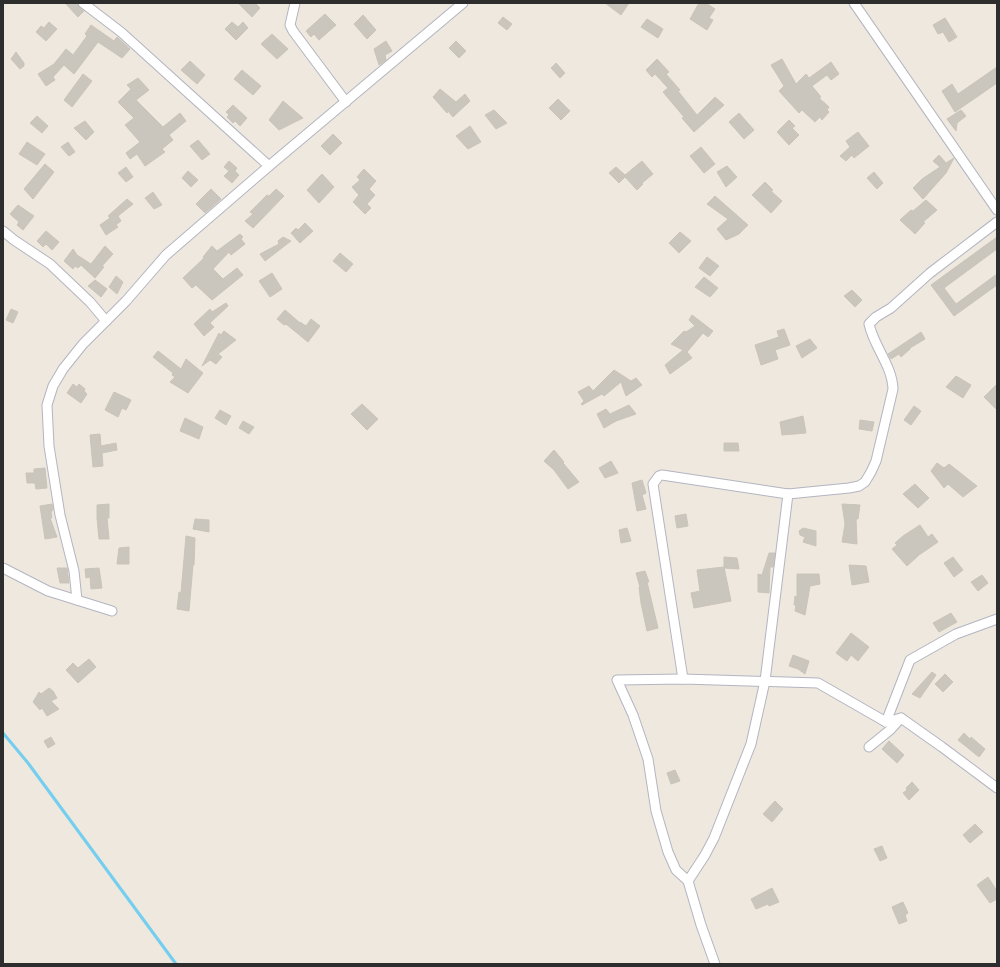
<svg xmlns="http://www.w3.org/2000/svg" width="1000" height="967" font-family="'Space Grotesk',sans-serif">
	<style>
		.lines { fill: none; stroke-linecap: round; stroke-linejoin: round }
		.stream { stroke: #73ceef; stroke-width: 3 }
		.building { fill: #cac6bd; stroke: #cac4b9 }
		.street-casing { stroke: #b3b5c0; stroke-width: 11 }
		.street { stroke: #fff; stroke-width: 9 }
	</style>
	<rect width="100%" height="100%" fill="#eee8df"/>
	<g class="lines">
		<polyline class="stream" points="3,733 28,763 176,964"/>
	</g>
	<g class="building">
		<polygon points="65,3 77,3 79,7 84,11 78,17"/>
		<polygon points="238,3 255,3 260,8 252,17"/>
		<polygon points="605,3 629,3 621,15"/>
		<polygon points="699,3 706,3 715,9 709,18 713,20 707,30 690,19"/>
		<polygon points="325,14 336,25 319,40 314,34 311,37 306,31"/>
		<polygon points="363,15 376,30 367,39 354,24"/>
		<polygon points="503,17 512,24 507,30 498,23"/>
		<polygon points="945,18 957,37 949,42 943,32 938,34 933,25"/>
		<polygon points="647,19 663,29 658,38 641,27"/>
		<polygon points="49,22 57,29 46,41 36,32 41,26 44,28"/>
		<polygon points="232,22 238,27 243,22 248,28 236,40 225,29"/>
		<polygon points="91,25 114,41 117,37 130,49 122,58 98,42 74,74 64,65 53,77 55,80 46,86 38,74 54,64 66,49 73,55 87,36 85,34"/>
		<polygon points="272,34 288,49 277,59 261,44"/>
		<polygon points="386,41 392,51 385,55 386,60 379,65 374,49"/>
		<polygon points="456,41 466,51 459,58 449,48"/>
		<polygon points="16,52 24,63 24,66 20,69 11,59"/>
		<polygon points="657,59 669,72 666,74 680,90 678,91 697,115 715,97 724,105 694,132 682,118 684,117 663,92 668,88 655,74 652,77 646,70"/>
		<polygon points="782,59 796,84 806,74 809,78 831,62 839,74 831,80 827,75 812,86 821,97 819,98 829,107 827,110 829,112 822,120 820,117 815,122 802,110 799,113 779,91 784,86 771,65"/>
		<polygon points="190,61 205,75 197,84 181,70"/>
		<polygon points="556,63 565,73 560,78 551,68"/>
		<polygon points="997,67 997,83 955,112 942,91 952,84 958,94"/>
		<polygon points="242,70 261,86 253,95 234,79"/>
		<polygon points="83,74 92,81 72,107 64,100"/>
		<polygon points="138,78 149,90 136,100 163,127 180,113 186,121 169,135 173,140 162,149 165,152 145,166 137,154 130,159 126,153 140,142 125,125 134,118 118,102 131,89 127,85"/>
		<polygon points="440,89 456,102 465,94 470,101 453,117 448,111 447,113 433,97"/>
		<polygon points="558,99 570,111 561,120 549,108"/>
		<polygon points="283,101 303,118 279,130 269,120"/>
		<polygon points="233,105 247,118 240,126 235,121 233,123 227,117 229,115 226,112"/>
		<polygon points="494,110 507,123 496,129 485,115"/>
		<polygon points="961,110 966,116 957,123 956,131 947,119"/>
		<polygon points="739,113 754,130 744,139 729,122"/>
		<polygon points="37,116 48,126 42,133 30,123"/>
		<polygon points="789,120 795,126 792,128 799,135 789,145 777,132"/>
		<polygon points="85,121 94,132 86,140 74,128"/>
		<polygon points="470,126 481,142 468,149 456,136"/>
		<polygon points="858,132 869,146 854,158 852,155 846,161 840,156 850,147 846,141"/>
		<polygon points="333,134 342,143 330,155 321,146"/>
		<polygon points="198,140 210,154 202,160 190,146"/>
		<polygon points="27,142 45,154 37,165 19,154"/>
		<polygon points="68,142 75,152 69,156 61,147"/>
		<polygon points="701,147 715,164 704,173 690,156"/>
		<polygon points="939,155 946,163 954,158 946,173 923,199 913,188 922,179 940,167 933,161"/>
		<polygon points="229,161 237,168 235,171 239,175 232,183 224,176 229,171 224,167"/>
		<polygon points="642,161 653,174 642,183 643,184 637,190 625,177 619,183 609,173 616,167 625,175"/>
		<polygon points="45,164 54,172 33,199 24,189"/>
		<polygon points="727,166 737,177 726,187 717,172"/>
		<polygon points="126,167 133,177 126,182 118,173"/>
		<polygon points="364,169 376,181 369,189 375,195 367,204 371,208 365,214 353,202 359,195 352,187 360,180 357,177"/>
		<polygon points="188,171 198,180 191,187 182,178"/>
		<polygon points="874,172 883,183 877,189 867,178"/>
		<polygon points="322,174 334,187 319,203 307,190"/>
		<polygon points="765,182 773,190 771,191 782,201 771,213 752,195"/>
		<polygon points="211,189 221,199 205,213 196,204"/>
		<polygon points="276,189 284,196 253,228 245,221 253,214 250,212 267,195 269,196"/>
		<polygon points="153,192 162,205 154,209 145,198"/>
		<polygon points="715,196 748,225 739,234 726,240 717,229 728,219 707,204"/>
		<polygon points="127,199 133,204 118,216 121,221 116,225 118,227 106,235 100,225 110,218 108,216"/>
		<polygon points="926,200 937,210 923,222 925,223 915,234 900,220 911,210 913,211"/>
		<polygon points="18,205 34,216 23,230 17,225 19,222 10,214"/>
		<polygon points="305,223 313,231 300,243 291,233 296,228 298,230"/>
		<polygon points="46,231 59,242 52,250 46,244 43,247 37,241"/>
		<polygon points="680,232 691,241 679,253 669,243"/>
		<polygon points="240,234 243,237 241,239 245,244 231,255 229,252 213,269 223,279 237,268 243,275 212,300 196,285 192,288 183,278 204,258 203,257 212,246 217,251"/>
		<polygon points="283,237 291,241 265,261 260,254 279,244 278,241"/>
		<polygon points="997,237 997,249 944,288 956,304 997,274 997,285 954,316 931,285"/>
		<polygon points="105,246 113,254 102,266 104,267 95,278 81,265 78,268 75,266 73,269 64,261 73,249 77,255 91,264"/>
		<polygon points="340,253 353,264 346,272 333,261"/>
		<polygon points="707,257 719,266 710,276 699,268"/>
		<polygon points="272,273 282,289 270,297 259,281"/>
		<polygon points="116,276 123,282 117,294 109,287"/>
		<polygon points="704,277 718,288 710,297 695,287"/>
		<polygon points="95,280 107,289 101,297 88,286"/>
		<polygon points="852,290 862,300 855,307 844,296"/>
		<polygon points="226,303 228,306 210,323 214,327 204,336 194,324 210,309 212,312"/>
		<polygon points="11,309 18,312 13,323 6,320"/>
		<polygon points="285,310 300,323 300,322 306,326 311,319 320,326 308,342 286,324 284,325 277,319"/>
		<polygon points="692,315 713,331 708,337 703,333 687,352 692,358 670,374 665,365 683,350 671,344 684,331 686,332 695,326 689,320"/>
		<polygon points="784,329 790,345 775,350 778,359 761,365 755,345 779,337 777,331"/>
		<polygon points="224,331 236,340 218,354 222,357 216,364 210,360 202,366 219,333 221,335"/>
		<polygon points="921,332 925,339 910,348 910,349 901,357 899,354 891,359 888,354"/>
		<polygon points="810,339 817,348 802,358 796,346"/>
		<polygon points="158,351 181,369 186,359 203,373 188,393 170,382 175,377 172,375 173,373 153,357"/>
		<polygon points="614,370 631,381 636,378 642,385 626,396 621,382 604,396 602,394 582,405 581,404 584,401 578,392 589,386 593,391"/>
		<polygon points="956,376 971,385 963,398 946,387"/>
		<polygon points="73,384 77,387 79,384 85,389 84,391 87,394 81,403 67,393"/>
		<polygon points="997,384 997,410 984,397"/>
		<polygon points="114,392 131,400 126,410 122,408 118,417 105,410"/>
		<polygon points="362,404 378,419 367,430 351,414"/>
		<polygon points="629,405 636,414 616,421 604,428 597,414 606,409 610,414"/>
		<polygon points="914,406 921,411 911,425 904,420"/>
		<polygon points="220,410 231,416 226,425 215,418"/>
		<polygon points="803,416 806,433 782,435 780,422"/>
		<polygon points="185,418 203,427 199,439 180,431"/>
		<polygon points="860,420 874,422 872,431 859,429"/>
		<polygon points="243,421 254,427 249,434 239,428"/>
		<polygon points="100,434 101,446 116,443 117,450 102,453 103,466 93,467 90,435"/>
		<polygon points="724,443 738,443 739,451 724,451"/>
		<polygon points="554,450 564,462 563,463 579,482 568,489 554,470 544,461"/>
		<polygon points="611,461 618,473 605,478 599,468"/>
		<polygon points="937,463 944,468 949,464 977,486 963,497 948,484 944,488 931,471"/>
		<polygon points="45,468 47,488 36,489 35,483 27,483 26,473 34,473 34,469"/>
		<polygon points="642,480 646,493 642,495 646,509 637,511 632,483"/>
		<polygon points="915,484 929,498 918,508 903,494"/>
		<polygon points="52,504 53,510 51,512 52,518 50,518 57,537 45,539 40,506"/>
		<polygon points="109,504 109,518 107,518 109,539 99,539 97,518 97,505"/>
		<polygon points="842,504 860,505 858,519 856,519 857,544 842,542 845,524"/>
		<polygon points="686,514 688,526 677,528 675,516"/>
		<polygon points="195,519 209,520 209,532 193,529"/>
		<polygon points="920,525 928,537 932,534 938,542 919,555 907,566 892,549 897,545 895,543 903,536"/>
		<polygon points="627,528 631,541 621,543 619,530"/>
		<polygon points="803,528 816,531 816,546 803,542 805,537 800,535 799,531"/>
		<polygon points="186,536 195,538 194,565 193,565 189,611 177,609 179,592 181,593"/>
		<polygon points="129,547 129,564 117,564 119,548"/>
		<polygon points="769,553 775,553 773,567 770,567 769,593 758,592 758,574 762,575"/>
		<polygon points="724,557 737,558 739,569 724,568"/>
		<polygon points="953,557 963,570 954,577 944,563"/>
		<polygon points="849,565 866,566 869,582 852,585"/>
		<polygon points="724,567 731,601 694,608 691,593 700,591 697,570"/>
		<polygon points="57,568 67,568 69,583 60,583"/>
		<polygon points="99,568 102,588 91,589 90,577 86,578 85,569"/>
		<polygon points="645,571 649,582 647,582 658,628 647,631 641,603 639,587 640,587 636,573"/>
		<polygon points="797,574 819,574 820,584 810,586 805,615 795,611 796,605 794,605 795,596 797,597"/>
		<polygon points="982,575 988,583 978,591 971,582"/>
		<polygon points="951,613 957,622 939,632 933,623"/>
		<polygon points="851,633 869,647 858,661 851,655 847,661 836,653"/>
		<polygon points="793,655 809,661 805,674 798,669 789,666"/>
		<polygon points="89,659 96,667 78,683 66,670 73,663 78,668"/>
		<polygon points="932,672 936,675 920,698 912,694"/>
		<polygon points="945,674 953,682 943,692 935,684"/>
		<polygon points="49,688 53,691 57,698 51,701 59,709 47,716 42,708 40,710 33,702 39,692 41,694"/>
		<polygon points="964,733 970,739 971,737 985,749 979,757 958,740"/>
		<polygon points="51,737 55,744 48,748 44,741"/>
		<polygon points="889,741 904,755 897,763 882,749"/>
		<polygon points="675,770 680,781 671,784 667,773"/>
		<polygon points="912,782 919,790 909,800 903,793 907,790 906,788"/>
		<polygon points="775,801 783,809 772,822 763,814"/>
		<polygon points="975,824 983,832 970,843 963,835"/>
		<polygon points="882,846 887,858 880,861 874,849"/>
		<polygon points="988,877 997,891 997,899 990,903 977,885"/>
		<polygon points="772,888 779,902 769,906 768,904 756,909 751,899"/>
		<polygon points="903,902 908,913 905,915 907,921 899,924 892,907"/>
	</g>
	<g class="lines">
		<g class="street-casing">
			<g id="street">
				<polyline points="83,3 121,32 269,166"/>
				<polyline points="295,3 290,25 293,31 346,102"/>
				<polyline points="854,3 997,210"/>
				<polyline points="3,231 14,240 50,264 90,302 106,321"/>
				<polyline points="3,568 48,591 112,611"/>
				<polyline points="77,600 74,571 60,515 49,446 47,405 53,386 63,369 83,344 126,301 166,255 269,166 463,3"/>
				<polyline points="683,679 653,484 659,476 662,475 788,494"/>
				<polyline points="886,722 901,718 942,747 997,788"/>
				<polyline points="869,747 890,730 901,718"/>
				<polyline points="688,881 676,870 668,852 656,811 648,759 633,715 617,680 683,679 818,683 886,722 910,660 956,634 997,619"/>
				<path d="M715 964 701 925 688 881 705 855 714 838 751 744 765 681 788 494 849 488 859 486 865 482 871 472 876 461 893 389C892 365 874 347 869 324L876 317 891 308 930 273 997 222"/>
			</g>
		</g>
		<use href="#street" class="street"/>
	</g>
	<rect width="1000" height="967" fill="none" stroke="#2d2d2d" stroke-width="8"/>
</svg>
